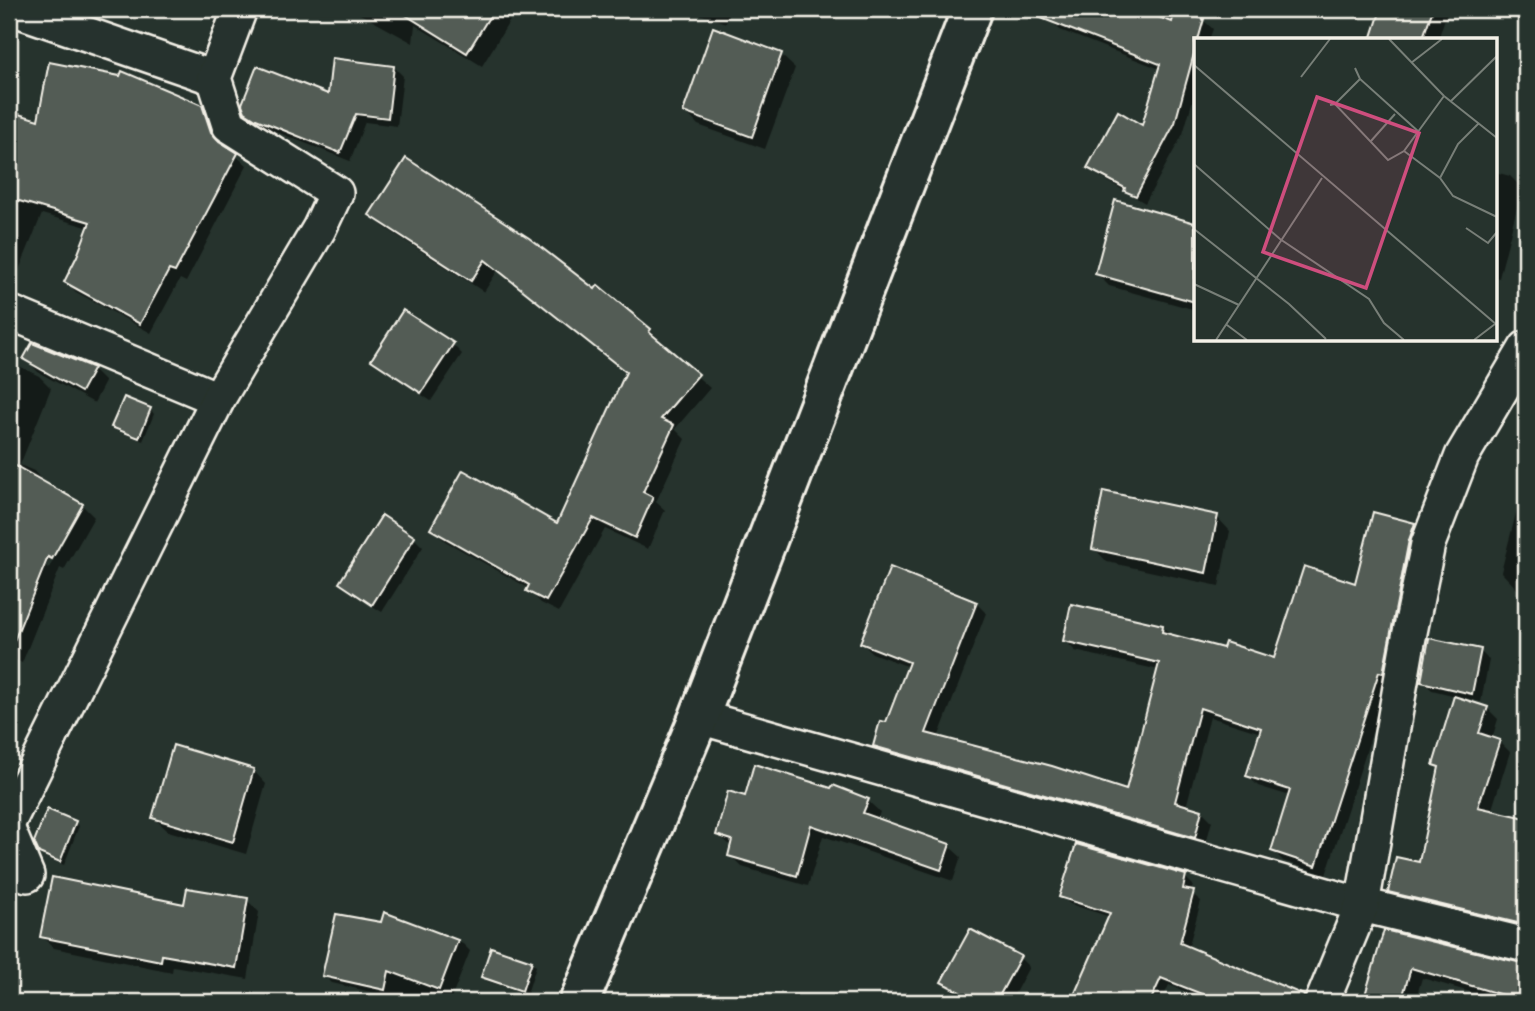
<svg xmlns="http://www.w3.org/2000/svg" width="1535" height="1011" font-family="Mynerve,sans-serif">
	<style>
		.shadow { fill: #0007 }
		.building { fill: #525c55; stroke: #f4f1e8; stroke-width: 2 }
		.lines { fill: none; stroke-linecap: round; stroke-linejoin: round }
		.street-casing { stroke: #f4f1e8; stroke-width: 38 }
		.secondary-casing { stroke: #f4f1e8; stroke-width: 44 }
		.street { stroke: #26332d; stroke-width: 33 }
		.secondary { stroke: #26332d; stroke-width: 38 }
		.inset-road { fill: none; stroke: #787f78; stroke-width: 2 }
		.view { fill: #ce4e7e; fill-opacity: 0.15; stroke: #ce4e7e; stroke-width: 3.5 }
		.inset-edge { fill: none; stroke: #f4f1e8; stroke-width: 3.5 }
	</style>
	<rect width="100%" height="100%" fill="#26332d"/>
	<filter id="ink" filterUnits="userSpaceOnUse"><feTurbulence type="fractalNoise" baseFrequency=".0143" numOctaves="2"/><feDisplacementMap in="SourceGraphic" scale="14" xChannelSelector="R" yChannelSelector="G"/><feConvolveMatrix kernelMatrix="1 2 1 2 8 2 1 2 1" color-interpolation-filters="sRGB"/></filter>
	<g filter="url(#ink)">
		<g class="shadow">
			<polygon points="351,9 517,9 482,66 415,25 413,43"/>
			<polygon points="684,9 730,9 726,23"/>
			<polygon points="1054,9 1130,9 1173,24 1203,20 1213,29 1209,40 1196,40 1196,89 1183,134 1145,203 1099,176 1090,167 1144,128 1160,69 1060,30 1051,21"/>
			<polygon points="1383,9 1448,9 1438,40 1374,40"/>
			<polygon points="714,30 781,55 795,68 765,149 698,125 685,111"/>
			<polygon points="394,67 403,76 397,126 365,122 350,161 267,128 247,112 329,96"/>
			<polygon points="201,106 212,117 221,144 247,165 186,282 180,279 151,333 76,292 66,282 90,228 42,214 17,275 9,271 9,113 40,122"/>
			<polygon points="1495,172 1510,176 1522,188 1499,278 1495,277"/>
			<polygon points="1116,203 1196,224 1196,310 1109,286 1097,274"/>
			<polygon points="371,215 595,292 599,287 650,330 662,342 661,344 710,388 675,429 685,439 656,502 665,510 648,549 605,529 559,612 541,603 529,591 530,589 445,541 432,529 558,525 627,373 498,270 484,292 384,227"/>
			<polygon points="453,345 462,354 431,401 383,369 374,360"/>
			<polygon points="26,359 93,370 105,382 94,403 38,372"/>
			<polygon points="21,367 39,376 51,388 20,465 34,471 46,485 83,506 79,506 46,566 49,568 83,506 94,517 64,570 60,568 22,663 9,657 9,391"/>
			<polygon points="150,409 154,414 143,441 118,431 113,426"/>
			<polygon points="1526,474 1526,591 1517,589 1501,572"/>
			<polygon points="1375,514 1415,525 1425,535 1389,681 1326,875 1283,861 1273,850 1290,796 1258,786 1248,776 1261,733 1210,717 1186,807 1202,811 1212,821 1205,847 885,756 875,746 887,724 909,667 872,653 862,643 976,603 986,613 938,738 1127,792 1159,670 1075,651 1065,640 1163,627 1173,637 1275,660 1356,586"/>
			<polygon points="1217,517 1230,531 1219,586 1107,562 1094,548"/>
			<polygon points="414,538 423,547 382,612 350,592 341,583"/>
			<polygon points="1480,651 1489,660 1481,702 1461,697 1461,700 1487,708 1498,719 1492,739 1499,741 1510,752 1491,812 1526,820 1526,933 1401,902 1390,891 1420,864 1440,770 1435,764 1456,696 1432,690 1422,681"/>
			<polygon points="253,770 266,784 246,854 168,831 154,818"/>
			<polygon points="747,798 868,801 880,812 877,820 949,846 961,857 953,881 823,836 808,886 742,867 730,855 732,847 718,834"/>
			<polygon points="75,822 79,826 64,865 45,857 40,852"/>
			<polygon points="1185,877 1193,885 1191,893 1201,901 1188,949 1286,995 1284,1002 1213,1002 1169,985 1161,1002 1073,1002 1110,917 1070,904 1061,896"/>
			<polygon points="247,900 259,912 248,979 173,966 172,972 54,948 42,936 186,906"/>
			<polygon points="385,914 463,944 470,951 450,1002 404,1002 405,1000 332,983 324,976 382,924"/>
			<polygon points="1385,932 1526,965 1526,1002 1504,1002 1422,978 1415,1002 1365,1002"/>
			<polygon points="1020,958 1029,967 1010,1002 974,1002 952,990 943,981"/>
			<polygon points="531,962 536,966 527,994 487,981 483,977"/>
		</g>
		<g class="building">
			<polygon points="396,9 494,9 467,53"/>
			<polygon points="1023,9 1137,9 1172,22 1175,10 1204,19 1198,40 1195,40 1195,50 1175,123 1136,196 1124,191 1125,188 1087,168 1118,111 1142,125 1160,64 1023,11"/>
			<polygon points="1381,9 1433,9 1422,40 1371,40"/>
			<polygon points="713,27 782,53 752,137 683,112"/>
			<polygon points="332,58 394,66 388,118 356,114 340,153 256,119 245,112 242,104 257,66 328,94"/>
			<polygon points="49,62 120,76 122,71 202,105 211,132 219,141 238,153 175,272 169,270 140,324 64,282 77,256 90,222 9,198 9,111 38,120"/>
			<polygon points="406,158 529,238 595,289 598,285 651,329 649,332 699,374 661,419 674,425 643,492 653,497 635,538 593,518 546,601 526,591 529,585 430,529 463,470 557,523 626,372 485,260 471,281 369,215"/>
			<polygon points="1115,200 1195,223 1195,302 1095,274"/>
			<polygon points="403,310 454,343 421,393 371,360"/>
			<polygon points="32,343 94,368 81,392 23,359"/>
			<polygon points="124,397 151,408 139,438 111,427"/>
			<polygon points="9,462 83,504 52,559 48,557 10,651"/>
			<polygon points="1103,491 1218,515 1206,573 1092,549"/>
			<polygon points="1373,512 1415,523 1409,540 1383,673 1379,672 1316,866 1271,851 1290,790 1246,776 1261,728 1200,708 1175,802 1202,810 1195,838 873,746 880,721 886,722 909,662 860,643 890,567 977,602 926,733 1052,766 1126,790 1159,663 1063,641 1071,604 1163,625 1162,632 1223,648 1225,642 1274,658 1304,566 1355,583"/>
			<polygon points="382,515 415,537 372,605 339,583"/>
			<polygon points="1429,638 1481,649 1472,694 1421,682"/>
			<polygon points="1454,696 1488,707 1479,733 1500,740 1478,807 1526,818 1526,925 1388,892 1396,857 1419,862 1439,767 1433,765"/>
			<polygon points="173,745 254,769 233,842 152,818"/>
			<polygon points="754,764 831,788 833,785 869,799 863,813 950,844 941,870 811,825 797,876 728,856 732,840 716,835 728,791 745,796"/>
			<polygon points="47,809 76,821 60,862 39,853 34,842"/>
			<polygon points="1076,844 1186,875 1183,889 1194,891 1180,943 1304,995 1303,1002 1222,1002 1161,978 1150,1002 1071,1002 1110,913 1059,897"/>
			<polygon points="52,877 184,904 187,888 248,898 236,968 162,955 161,961 40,937"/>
			<polygon points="384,912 458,940 439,990 389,971 385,990 322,976 336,914 381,922"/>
			<polygon points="970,929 1021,956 996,1002 978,1002 941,982"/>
			<polygon points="1384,930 1526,964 1526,1002 1411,968 1401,1002 1363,1002"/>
			<polygon points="491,947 532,961 522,991 481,977"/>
		</g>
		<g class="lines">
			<g class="street-casing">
				<g id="street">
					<polyline points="14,9 214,78"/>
					<polyline points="9,312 218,399"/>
					<polyline points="699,717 1362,905 1526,945"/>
					<polyline points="9,821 218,399 319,229 336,193 229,125 214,78 240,9"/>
					<polyline points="9,832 27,875"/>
					<polyline points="1322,1002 1362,905 1407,647 1428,544 1462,456 1526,348"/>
				</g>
			</g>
			<g class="secondary-casing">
				<polyline id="secondary" points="579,1002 699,717 972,9"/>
			</g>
			<use href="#street" class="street"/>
			<use href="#secondary" class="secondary"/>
		</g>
	</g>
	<g transform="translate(1194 38)">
		<rect width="303" height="303" fill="#26332d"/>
		<path class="inset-road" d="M195 1 250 58 303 100M217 25 248 1M0 27 303 287M161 30 166 41 225 94M107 39 136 1M257 63 303 18M141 66 166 41M136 67 141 66 194 122 210 113 250 58M177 103 201 76M210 113 246 140 259 158 303 179M0 126 86 201 175 261 190 285 210 302M246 140 264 106 285 85M272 190 294 205 303 194M0 191 95 266 132 301M0 246 45 267M33 287 53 302M22 302 128 140M280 302 301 286"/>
		<path class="view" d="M123 59 225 95 172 250 69 214Z"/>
		<rect width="303" height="303" class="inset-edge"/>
	</g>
	<rect width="1535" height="1011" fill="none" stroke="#26332d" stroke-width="35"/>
	<rect x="18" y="18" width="1500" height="976" fill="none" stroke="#f4f1e8" stroke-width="2.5" filter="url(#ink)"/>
</svg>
